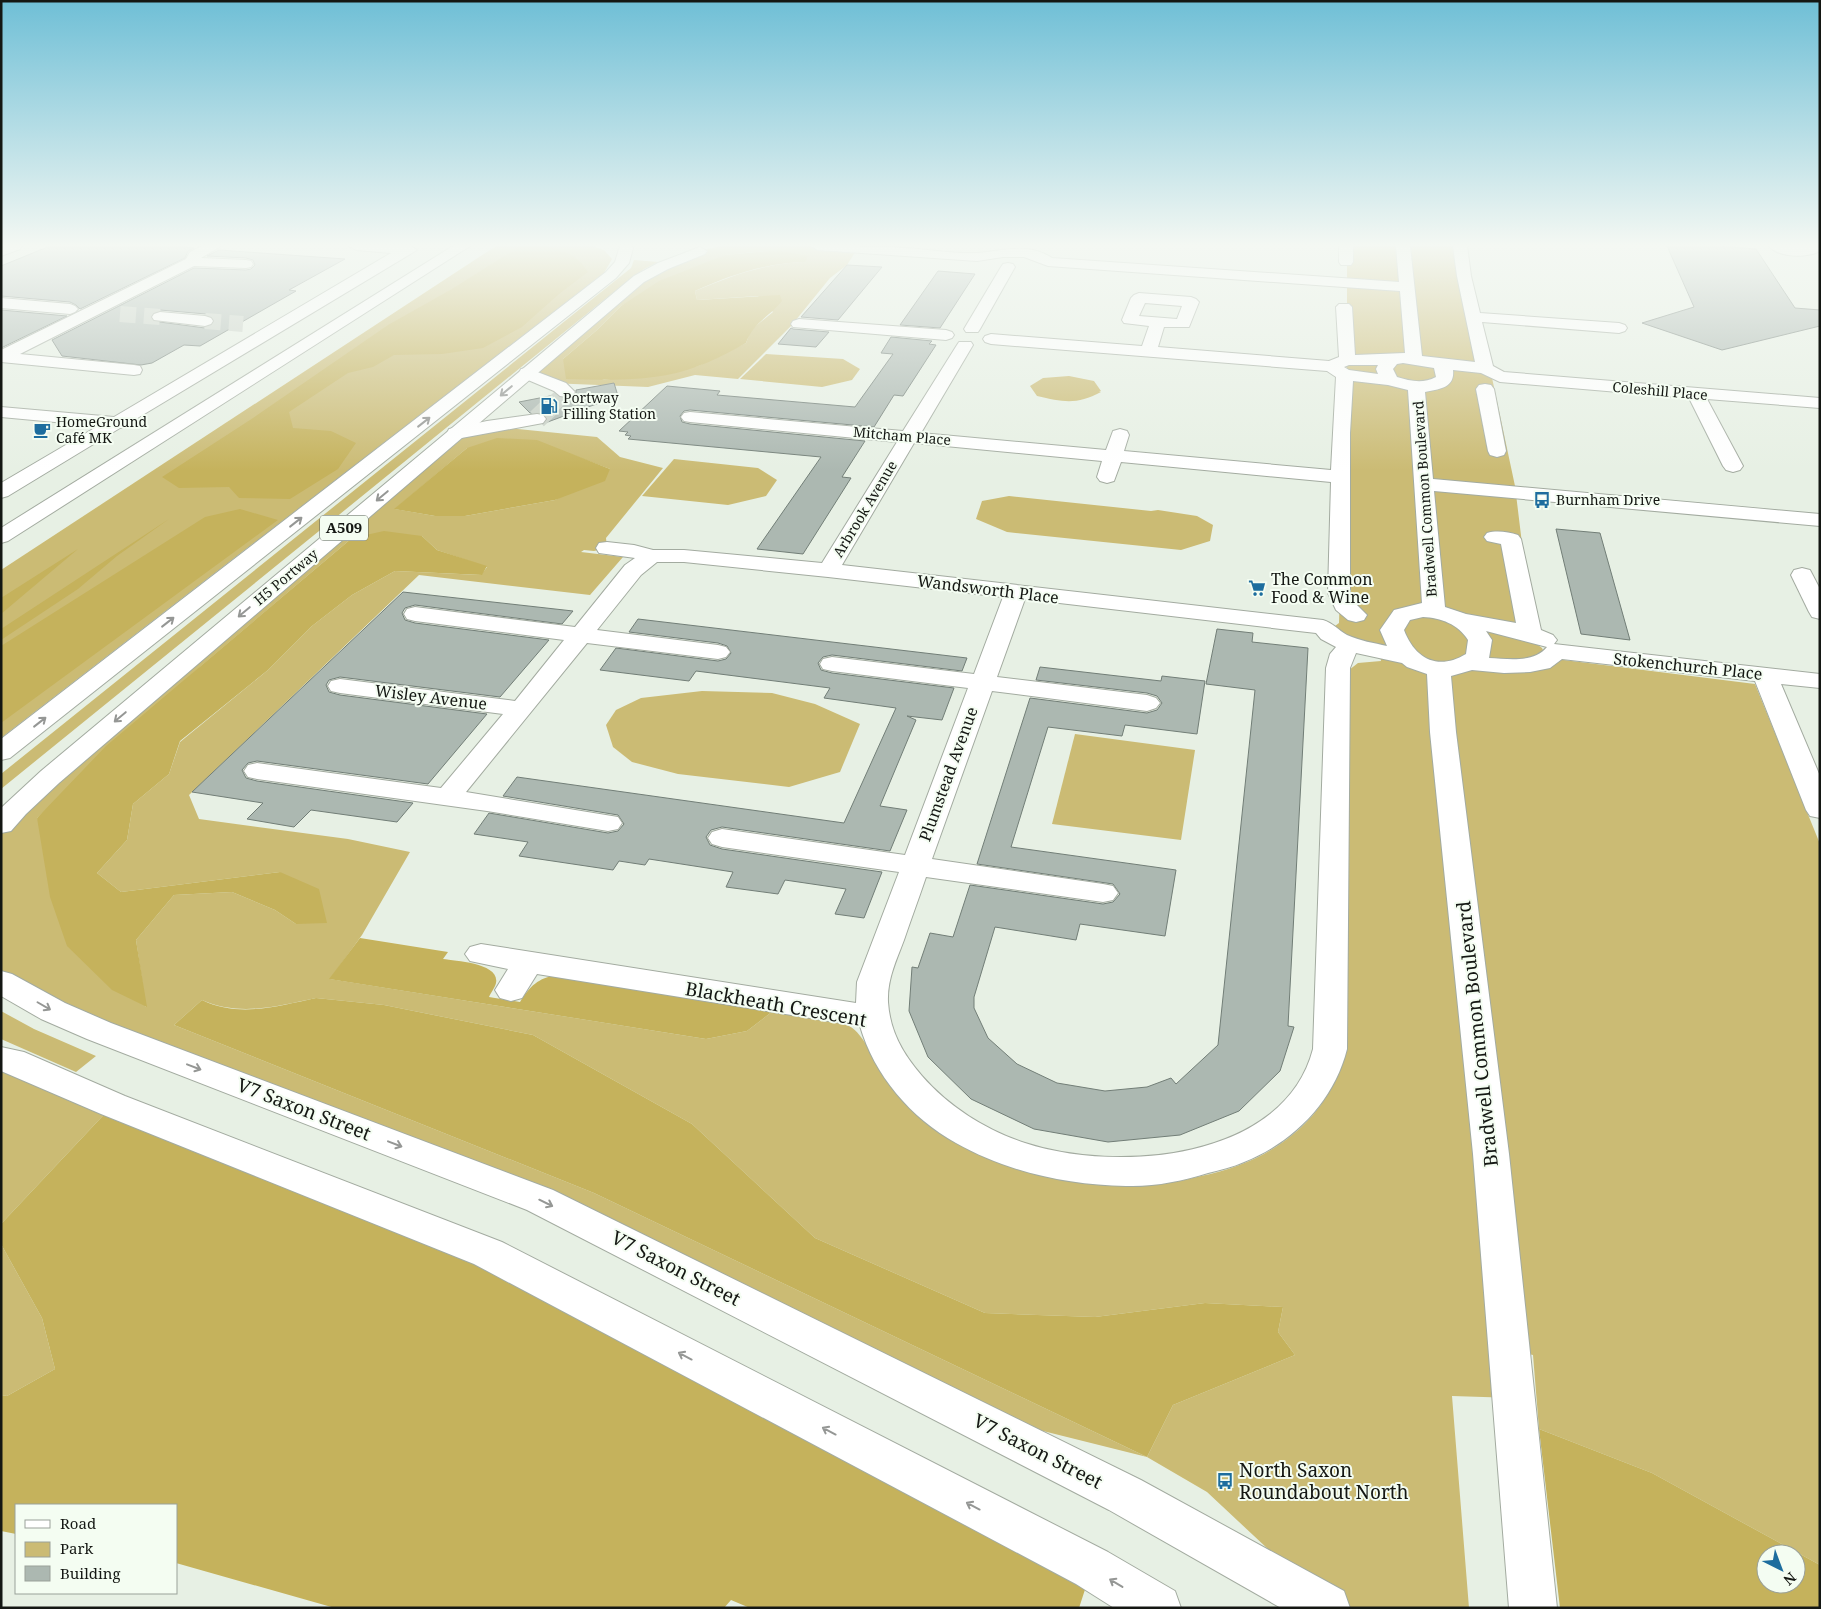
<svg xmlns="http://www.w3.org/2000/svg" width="1821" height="1609" font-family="'Noto Serif',serif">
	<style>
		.green { fill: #cbbb74; fill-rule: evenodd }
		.forest { fill: #c5b25c; fill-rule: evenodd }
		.building { fill: #acb8b1; stroke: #727e77; fill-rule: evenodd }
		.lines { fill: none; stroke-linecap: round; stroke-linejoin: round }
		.minor-tunnel-far1 { stroke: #c7cfc5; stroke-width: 16; stroke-dasharray: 16 8; stroke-linecap: butt }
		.minor-tunnel { stroke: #c7cfc5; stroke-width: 20; stroke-dasharray: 20 10; stroke-linecap: butt }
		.minor-casing { stroke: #a3aba0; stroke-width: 2 }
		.major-casing { stroke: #a3aba0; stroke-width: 2 }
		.minor { fill: #fff; fill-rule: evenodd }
		.major { fill: #fff; fill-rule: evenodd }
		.oneway { stroke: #959795 }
		.labels { text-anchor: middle; stroke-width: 4; stroke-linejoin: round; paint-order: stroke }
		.far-street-label { font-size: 14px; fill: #141713; stroke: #f4fdf2 }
		.far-poi-label { font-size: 14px; fill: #141713; stroke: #f4fdf2; text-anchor: start }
		.shield { fill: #f4fdf2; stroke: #575c56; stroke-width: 1 }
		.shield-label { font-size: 15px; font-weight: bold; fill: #141713 }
		.poi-label { font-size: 16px; fill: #141713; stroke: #f4fdf2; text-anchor: start }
		.street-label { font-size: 16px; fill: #141713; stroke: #f4fdf2 }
		.near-street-label { font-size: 19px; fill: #141713; stroke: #f4fdf2 }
		.near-poi-label { font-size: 19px; fill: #141713; stroke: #f4fdf2; text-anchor: start }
	</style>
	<rect width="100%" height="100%" fill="#e7f0e4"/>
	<g class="green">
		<polygon points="496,246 592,246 604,250 612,259 604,273 1,738 1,570"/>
		<path d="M720 246H859L847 265 830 278 791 326 738 379 695 375 648 387 549 383 527 373 639 279 700 251ZM767 251H782L805 262C766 263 731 276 695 291L697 300 758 296 773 312 751 330 746 343 698 366 604 380 563 359 597 330 621 306 725 255Z"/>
		<path d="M1347 246H1464L1515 486 1534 642 1542 648 1544 652 1540 657 1755 684 1820 844V1565L1652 1473 1539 1429 1533 1355 1511 1350 1515 1398 1452 1396 1469 1608H1331L1207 1492 1147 1457 955 1409 540 1200 1 982V825L456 433 487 426 597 437 620 457 663 468 606 538 607 548 594 551 584 550 581 552 623 557 590 595 419 575 189 795 199 819 348 839 410 852 362 935 330 979 706 1039 747 1031 773 1011C793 1015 832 1017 849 1026 865 1034 876 1066 888 1082 899 1097 915 1109 929 1122 984 1136 1039 1150 1094 1164 1114 1169 1144 1180 1164 1182 1175 1183 1189 1179 1201 1176 1267 1163 1325 1124 1344 1057L1349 670 1358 663 1381 661 1378 644 1347 637 1335 630V626L1339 623 1347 360ZM467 448 570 454 610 469 555 500 465 516H435L395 509ZM422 536 437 550 487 567 481 575 395 571 352 595 312 626 268 670 180 742 169 774 133 804 127 840 97 873 121 892 280 872 296 924 275 910 232 892 174 895 136 940 146 1007 37 818 201 666 352 538ZM316 998 384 1005 533 1035 692 1124 815 1238 985 1313 1095 1317 1205 1303 1283 1307 1278 1332 1295 1355 1173 1405 1147 1457 594 1193 174 1025 202 1000C240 1017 278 1006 316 998Z"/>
		<polygon points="634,260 658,262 644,269 610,295 1,789 1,774 631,268"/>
		<polygon points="766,354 843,359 860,369 852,380 822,387 740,379"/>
		<path d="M1069 376 1094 381 1101 391H1099L1101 392C1077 405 1063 402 1037 396L1030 386 1043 378Z"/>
		<polygon points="674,459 758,468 777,480 766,496 728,505 642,496"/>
		<polygon points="1009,496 1151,511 1158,510 1197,516 1213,525 1210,541 1181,550 1007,532 976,519 982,501"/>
		<polygon points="702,691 772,693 815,704 860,724 840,772 789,787 678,774 632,762 613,747 606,725 616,710 641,698"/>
		<polygon points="1075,734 1195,750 1181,840 1052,824"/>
		<polygon points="1,1011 34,1029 96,1056 76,1072 1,1039"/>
		<polygon points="1,1059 113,1105 1,1224"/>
		<polygon points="1,1244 42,1318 55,1369 7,1396 1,1395"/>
	</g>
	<g class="forest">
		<path d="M520 246C548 246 571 246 588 272L559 294 522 327 483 348 442 354 394 355 373 367 348 373 289 412 293 428 331 431 356 443 338 469 290 499 239 498 229 487 179 488 162 477 253 418 388 325 452 289Z"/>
		<path d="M767 251H782L808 256 805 262C766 263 730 275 695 291L697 300 780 295 782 301C769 317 753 323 746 343 721 357 695 370 667 375 634 381 599 380 566 379L563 359 597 330 621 306 659 281 725 255Z"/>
		<polygon points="497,438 537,440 610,469 605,481 555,500 465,516 435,516 394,509 467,448"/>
		<polygon points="240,509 278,520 1,723 1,646 205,517"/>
		<polygon points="169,519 117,556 78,589 1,640 1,629"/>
		<polygon points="384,531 422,536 437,550 487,566 482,575 395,571 352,595 312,626 268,670 180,741 169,774 133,804 127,840 97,873 121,892 280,872 319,889 327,923 296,924 275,910 232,892 174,895 136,940 147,1007 112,990 67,946 50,897 37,818 106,746 352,538"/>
		<polygon points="78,549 1,614 1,598"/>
		<path d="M360 938 448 952 443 959C456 961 500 963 496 983 495 988 491 992 489 997L520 1002C530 986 538 978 557 975L773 1011 747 1031 706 1039 329 979Z"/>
		<path d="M316 998 384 1005 533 1035 692 1124 815 1238 985 1313 1095 1317 1205 1303 1283 1307 1278 1332 1295 1355 1173 1405 1147 1457 594 1193 174 1025 202 1000C239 1018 278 1006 316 998Z"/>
		<polygon points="113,1105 351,1197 1092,1568 1079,1608 750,1608 731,1600 724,1608 335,1608 176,1563 176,1505 16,1505 16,1534 1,1531 1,1395 7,1396 55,1369 42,1318 1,1244 1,1224"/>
		<path d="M1539 1429 1652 1473 1820 1565V1608H1560ZM1766 1554H1796V1584H1766Z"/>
	</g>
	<g class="building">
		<polygon points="50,246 174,246 194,248 188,251 185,258 80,309 76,305 70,302 1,296 1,266"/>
		<polygon points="1667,246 1717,246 1756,249 1795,308 1820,310 1820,326 1722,350 1642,323 1694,307"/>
		<path d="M219 250 345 259 289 290 296 291 200 346 184 345 152 363 141 365 62 356 52 340 194 268 246 270 251 269 255 265 253 260 246 258 207 256ZM160 310 206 314 213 317 215 322 212 326 205 328 152 321 150 318 152 313Z"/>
		<polygon points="847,265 882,267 838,320 801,317"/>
		<polygon points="938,271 975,274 940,328 900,325"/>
		<polygon points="1,310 67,316 1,348"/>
		<polygon points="791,328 793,329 829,332 816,347 778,344"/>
		<polygon points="891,337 932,341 929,344 936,345 903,396 894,395 874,427 690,410 684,411 680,416 682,422 690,424 865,441 842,477 851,478 803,554 757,549 821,457 628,439 631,436 625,435 628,432 619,431 667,386 720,391 717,395 855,407 893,354 881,353"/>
		<polygon points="614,383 618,396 545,423 548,419 544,414 530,413 519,402 555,395 560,398 572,398 576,393 576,390"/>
		<polygon points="1556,529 1600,533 1630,640 1581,634"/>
		<polygon points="403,592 573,611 562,624 415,605 405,608 402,613 405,620 415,623 549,640 500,697 340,677 329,680 326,685 329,692 340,695 487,714 428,784 257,761 248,763 242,770 246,778 257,781 413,803 397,822 311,810 294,827 247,819 263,803 192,792"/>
		<polygon points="638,619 967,658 962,671 832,655 823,657 818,663 821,670 832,673 954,688 942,720 907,716 916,720 880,806 907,810 890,851 722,827 711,830 706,837 710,845 722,849 882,872 864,918 835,914 846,889 785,880 778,894 726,887 733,872 649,859 645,865 619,861 613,870 519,856 528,842 474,834 489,813 608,833 618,831 624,824 618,815 503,796 517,777 844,823 896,708 824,698 830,688 696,671 689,681 600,670 616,648 718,661 726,659 731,653 727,646 718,643 629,632"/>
		<polygon points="1217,629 1253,633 1252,642 1308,648 1288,1026 1294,1027 1280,1071 1239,1111 1180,1135 1108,1142 1034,1129 971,1099 928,1057 909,1011 912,967 918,968 930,933 953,937 970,885 1103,904 1113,902 1120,894 1113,884 977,864 1030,698 1147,713 1157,710 1162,703 1157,696 1147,693 1036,680 1040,667 1161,681 1162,676 1205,681 1197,734 1125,725 1122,736 1048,727 1011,847 1176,870 1165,936 1080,924 1076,940 995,927 974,997 974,1008 988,1038 1017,1064 1057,1083 1105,1091 1147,1087 1171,1078 1176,1084 1218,1045 1255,690 1206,684"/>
	</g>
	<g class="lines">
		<g class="minor-tunnel-far1">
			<polyline points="120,314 160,317"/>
			<polyline points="205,321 243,324"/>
			<polyline points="553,404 566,392"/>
		</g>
		<polyline class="minor-tunnel" points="537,419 554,403"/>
		<g class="minor-casing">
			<g id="minor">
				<polygon points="3,246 22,246 20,249 1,256"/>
				<polygon points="202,246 221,246 201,258 246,260 251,261 253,264 251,267 246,268 194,266 20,354 134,365 140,366 142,370 140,374 134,375 1,362 1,350 186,259 190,252"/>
				<polygon points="349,246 411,246 417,250 131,422 128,427 120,428 8,496 1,498 1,483 98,426 1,417 1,407 114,417 391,253 356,250"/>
				<polygon points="453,246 470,246 8,541 1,543 1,528"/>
				<path d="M811 246C842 246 873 246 904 248 927 249 953 254 977 253 1002 251 1028 242 1052 258L1399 282 1396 246H1410L1422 356 1475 362 1457 276 1453 246H1467L1471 276 1480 313 1619 323 1625 325 1627 328 1625 331 1619 333 1482 322 1493 366 1504 372 1820 398V408L1707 399 1743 466 1740 470 1733 472 1726 470 1723 466 1689 398 1500 382 1481 373 1453 370C1455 388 1439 389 1425 392L1433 479 1820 514V526L1434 491 1445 607 1466 614 1516 623 1501 544 1487 541 1484 537 1487 533C1497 530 1508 532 1518 535L1521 539 1541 630 1553 635 1557 640 1554 644 1820 674V688L1781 684 1820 776V818L1810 816 1806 810 1755 681 1562 659 1550 668 1530 672 1504 673 1472 670 1451 676 1456 732 1509 1154 1557 1608H1509L1473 1154 1430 732 1427 674 1407 667 1402 663 1356 653 1350 668 1347 1049C1334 1101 1294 1142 1244 1162 1233 1167 1220 1170 1208 1173 1182 1181 1154 1187 1126 1186 1068 1185 1007 1172 956 1143 911 1118 874 1075 860 1026L537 974 522 998 511 1001 500 998 495 990 508 969 470 961 465 954 470 947 481 944 856 1003 857 982 899 872 722 847 712 844 708 838 712 832 722 829 905 855 968 688 832 671 823 669 820 664 823 659 832 657 974 674 1003 597 828 577 684 562H657L641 575 597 630 718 645 726 647 730 652 726 657 718 659 587 643 466 792 618 817 622 823 618 829 608 831 487 811 257 779 248 777 244 771 248 765 257 763 441 788 503 714 340 693 331 691 328 686 331 681 340 679 515 701 564 640 415 621 407 619 404 614 407 609 415 607 575 627 625 565 635 558 599 553 596 548 599 543 607 542 634 545 653 550H684L822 563 897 442 690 422 684 421 681 417 684 413 690 412 903 431 957 345 959 342H971L973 345 921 433 1106 450 1113 431 1120 429 1127 431 1129 435 1124 451 1331 470 1336 377 1327 371 991 344 985 342 983 339 985 336 991 334 1142 346 1149 326 1124 323 1122 320 1131 298 1134 295 1139 293 1191 297 1196 299 1199 302 1189 327H1164L1158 347 1329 361 1339 357 1336 307 1339 304H1349L1352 307 1355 355 1405 353 1400 291 1048 266 1024 257H1003L977 261 818 250ZM1145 303 1182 306 1177 319 1139 316ZM1403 363 1434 368 1436 377C1423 384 1410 381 1397 377L1393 369 1397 364ZM1349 365H1378L1376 369 1378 374 1349 370 1344 367ZM1353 381 1388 385 1408 390 1422 603 1394 610 1380 630 1387 646C1374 643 1360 641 1347 635 1338 630 1333 623 1323 620L842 565 914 443 1102 461 1097 477 1100 481 1107 483 1114 481 1121 462 1331 482 1328 593 1336 610 1348 620 1356 622 1364 620 1367 615 1354 602 1350 593V433ZM1025 599 1316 633 1321 639 1336 647 1330 654 1326 668 1313 1049C1284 1161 1116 1173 1025 1143 986 1130 949 1107 922 1076 903 1054 890 1032 888 1002 887 980 896 961 904 940 911 919 919 898 926 877L1103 902 1113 900 1118 893 1113 886 1103 884 932 859 992 691 1147 711 1156 708 1160 703 1156 698 1147 695 997 677ZM1423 617C1441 618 1458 624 1468 640L1466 654C1438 671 1415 659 1404 630L1410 620ZM1486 631 1547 647C1534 663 1509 659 1489 658L1492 640Z"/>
				<polygon points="1339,246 1353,246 1353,262 1351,265 1341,265 1339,262"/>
				<path d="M1769 246H1820V251C1807 258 1779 258 1769 246Z"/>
				<polygon points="1008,263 1013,264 1015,267 980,329 978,332 966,332 964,329 1001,267 1003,264"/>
				<polygon points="1,298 70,304 75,306 78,309 75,312 70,314 1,308"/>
				<polygon points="160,312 205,316 211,318 213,321 211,324 205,326 154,320 152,317 154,314"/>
				<polygon points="799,319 946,330 952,332 954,335 952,338 946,340 793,327 791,324 793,321"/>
				<polygon points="527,368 566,383 575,392 572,396 566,397 560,396 554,391 521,377 519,373 521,369"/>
				<polygon points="1485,384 1491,385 1494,389 1506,451 1504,455 1497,457 1490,455 1488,451 1476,389 1479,385"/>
				<polygon points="537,414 543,415 546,419 543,423 456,439 449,437 447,433 449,429 487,421"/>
				<polygon points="1802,568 1810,570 1820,589 1820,619 1812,617 1809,612 1791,575 1794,570"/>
				<polygon points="1,971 12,974 65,1003 111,1023 553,1190 1141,1480 1344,1591 1350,1608 1281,1608 1109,1510 527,1210 87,1039 41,1019 1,996"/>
				<polygon points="1,1047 24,1052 125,1096 502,1242 1108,1552 1175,1591 1181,1608 1114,1608 1076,1584 474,1264 101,1114 1,1071"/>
			</g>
		</g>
		<g class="major-casing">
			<g id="major">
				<polygon points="620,246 632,246 633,248 629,263 616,278 10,758 1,760 1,739 606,272 615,262"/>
				<polygon points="700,247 707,251 705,254 668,269 644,282 59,783 26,814 11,831 1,833 1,808 41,771 634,276 658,263"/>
			</g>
		</g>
		<use href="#minor" class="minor"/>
		<use href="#major" class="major"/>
	</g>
	<defs><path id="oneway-shaft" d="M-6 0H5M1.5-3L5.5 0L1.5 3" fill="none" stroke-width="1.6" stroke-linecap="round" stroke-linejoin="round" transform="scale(1.25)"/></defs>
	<g class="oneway">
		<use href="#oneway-shaft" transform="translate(506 391) rotate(140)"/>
		<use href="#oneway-shaft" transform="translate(424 422) rotate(-38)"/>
		<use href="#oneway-shaft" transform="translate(382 496) rotate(140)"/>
		<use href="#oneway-shaft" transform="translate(296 522) rotate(-38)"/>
		<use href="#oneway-shaft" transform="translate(244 612) rotate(140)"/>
		<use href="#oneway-shaft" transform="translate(168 622) rotate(-38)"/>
		<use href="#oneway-shaft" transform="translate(120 717) rotate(140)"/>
		<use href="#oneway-shaft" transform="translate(40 722) rotate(-38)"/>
		<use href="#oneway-shaft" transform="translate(44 1006) rotate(30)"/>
		<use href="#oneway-shaft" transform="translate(194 1067) rotate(21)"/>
		<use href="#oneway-shaft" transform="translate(395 1144) rotate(21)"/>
		<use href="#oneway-shaft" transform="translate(546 1203) rotate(26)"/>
		<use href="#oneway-shaft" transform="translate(685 1356) rotate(-152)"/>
		<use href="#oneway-shaft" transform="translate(829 1431) rotate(-152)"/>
		<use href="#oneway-shaft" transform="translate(973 1506) rotate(-152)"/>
		<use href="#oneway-shaft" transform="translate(1116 1583) rotate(-149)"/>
	</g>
	<linearGradient id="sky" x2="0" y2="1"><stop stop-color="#6fbfd6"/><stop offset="0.52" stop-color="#f4f8f3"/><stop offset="1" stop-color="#f4f8f3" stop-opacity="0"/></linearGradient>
	<rect width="1821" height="471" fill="url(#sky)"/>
	<defs>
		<g id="fuel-bare" transform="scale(1.35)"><path d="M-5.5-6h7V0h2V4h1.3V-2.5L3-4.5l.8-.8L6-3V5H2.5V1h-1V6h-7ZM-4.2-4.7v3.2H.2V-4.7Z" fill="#1d6d9e" stroke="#f4fdf2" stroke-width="2.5" paint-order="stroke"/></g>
		<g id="cafe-bare" transform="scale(1.35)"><path d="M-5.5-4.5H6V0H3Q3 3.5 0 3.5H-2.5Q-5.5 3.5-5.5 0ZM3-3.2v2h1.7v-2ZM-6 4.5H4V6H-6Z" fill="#1d6d9e" stroke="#f4fdf2" stroke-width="2.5" paint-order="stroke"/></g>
		<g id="bus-bare" transform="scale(1.35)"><path d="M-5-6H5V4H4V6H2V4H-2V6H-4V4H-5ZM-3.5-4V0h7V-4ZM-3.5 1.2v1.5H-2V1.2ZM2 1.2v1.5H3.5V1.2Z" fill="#1d6d9e" stroke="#f4fdf2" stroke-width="2.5" paint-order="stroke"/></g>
		<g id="supermarket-bare" transform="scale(1.35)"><path d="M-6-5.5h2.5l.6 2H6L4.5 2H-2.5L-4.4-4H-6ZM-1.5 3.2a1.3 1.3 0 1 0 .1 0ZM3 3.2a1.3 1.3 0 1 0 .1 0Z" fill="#1d6d9e" stroke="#f4fdf2" stroke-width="2.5" paint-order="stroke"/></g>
	</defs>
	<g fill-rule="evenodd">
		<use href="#fuel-bare" x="549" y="406"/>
		<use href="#cafe-bare" x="42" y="430"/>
		<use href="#bus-bare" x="1542" y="500"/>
		<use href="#supermarket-bare" x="1257" y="588"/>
		<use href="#bus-bare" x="1225" y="1481"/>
	</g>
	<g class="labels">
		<g class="far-street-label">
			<text transform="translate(1660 391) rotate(5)" y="5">Coleshill Place</text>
			<text transform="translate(902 436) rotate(5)" y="5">Mitcham Place</text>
			<text transform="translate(1425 499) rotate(-94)" y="5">Bradwell Common Boulevard</text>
			<text transform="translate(865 509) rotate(-59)" y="5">Arbrook Avenue</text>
			<text transform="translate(286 577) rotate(-40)" y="5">H5 Portway</text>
		</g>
		<g class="far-poi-label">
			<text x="563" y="403">Portway<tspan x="563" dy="16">Filling Station</tspan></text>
			<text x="56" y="427">HomeGround<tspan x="56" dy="16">Café MK</tspan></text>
			<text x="1556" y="505">Burnham Drive</text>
		</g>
		<rect class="shield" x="320" y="515.5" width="48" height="25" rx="4"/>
		<g class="shield-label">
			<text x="344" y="533">A509</text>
		</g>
		<g class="poi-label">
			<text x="1271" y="585">The Common<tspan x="1271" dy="18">Food &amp; Wine</tspan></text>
		</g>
		<g class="street-label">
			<text transform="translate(988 589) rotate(7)" y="6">Wandsworth Place</text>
			<text transform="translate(1688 666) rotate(6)" y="6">Stokenchurch Place</text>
			<text transform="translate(431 697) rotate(7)" y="6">Wisley Avenue</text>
			<text transform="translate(948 774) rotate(-70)" y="6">Plumstead Avenue</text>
		</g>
		<g class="near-street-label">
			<text transform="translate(776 1004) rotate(10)" y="7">Blackheath Crescent</text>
			<text transform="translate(1477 1034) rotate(-96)" y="7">Bradwell Common Boulevard</text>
			<text transform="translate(304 1109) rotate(21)" y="7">V7 Saxon Street</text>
			<text transform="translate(676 1268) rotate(27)" y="7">V7 Saxon Street</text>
			<text transform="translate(1038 1451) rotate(27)" y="7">V7 Saxon Street</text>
		</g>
		<g class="near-poi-label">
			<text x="1239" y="1477">North Saxon<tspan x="1239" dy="22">Roundabout North</tspan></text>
		</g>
	</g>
	<rect width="1821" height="1609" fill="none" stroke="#141713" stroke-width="5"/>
	<rect x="15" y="1504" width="162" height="90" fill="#f4fdf2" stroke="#9aa199"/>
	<rect x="25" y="1520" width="25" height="8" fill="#ffffff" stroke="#9aa199"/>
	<text x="60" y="1529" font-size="15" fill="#141713">Road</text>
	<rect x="25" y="1542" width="25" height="15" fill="#cbbb74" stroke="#9aa199"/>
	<text x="60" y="1554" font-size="15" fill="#141713">Park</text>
	<rect x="25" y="1566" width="25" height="15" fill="#acb8b1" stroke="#9aa199"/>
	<text x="60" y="1579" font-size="15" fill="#141713">Building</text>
	<g transform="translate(1781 1569) rotate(138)"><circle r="24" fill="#f4fdf2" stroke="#9aa199"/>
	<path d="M0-4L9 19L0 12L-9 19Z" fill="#1d6d9e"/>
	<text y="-8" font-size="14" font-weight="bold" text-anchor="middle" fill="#141713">N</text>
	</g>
</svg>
